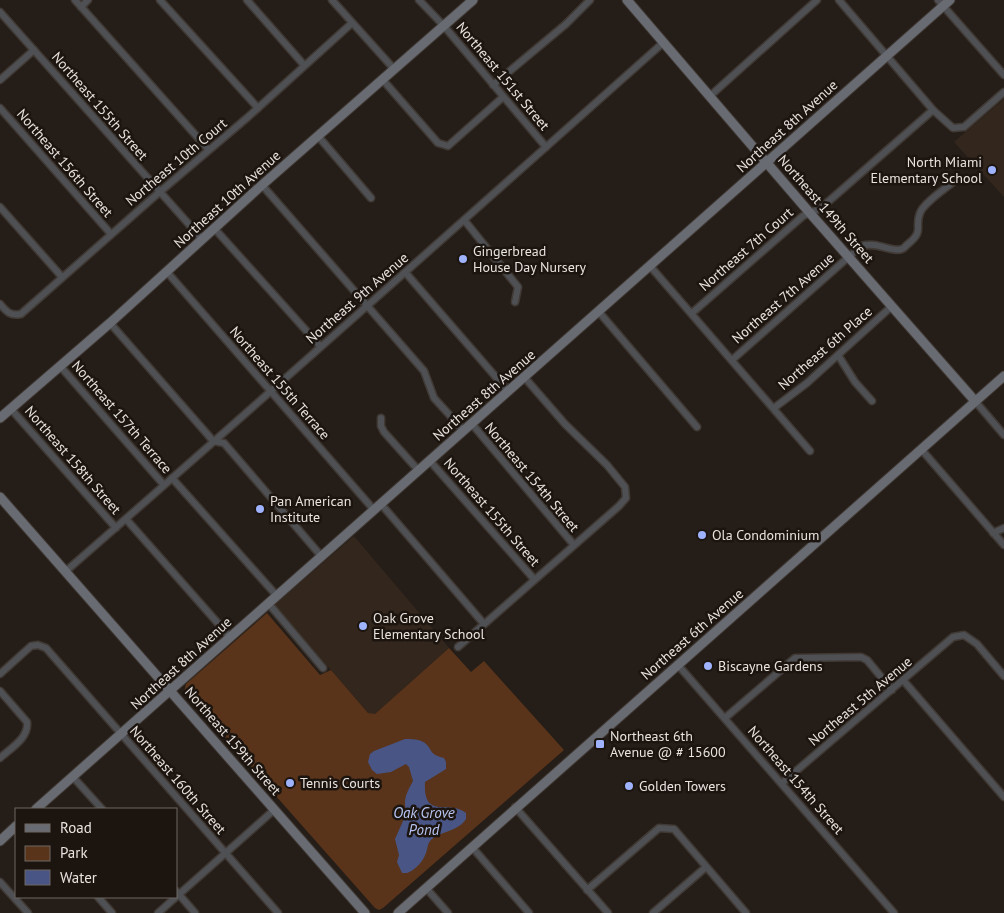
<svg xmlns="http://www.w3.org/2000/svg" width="1004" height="913" font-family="'PT Sans',sans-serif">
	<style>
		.built { fill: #33261d }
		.green { fill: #59341a }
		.water { fill: #485585 }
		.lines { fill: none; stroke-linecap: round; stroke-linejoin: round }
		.street-casing { stroke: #403934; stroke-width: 9 }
		.secondary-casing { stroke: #403934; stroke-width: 11 }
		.street { stroke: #4e5054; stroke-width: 6 }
		.secondary { stroke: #696b72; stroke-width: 9 }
		.poi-dot { fill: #9fb3fd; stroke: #1c140f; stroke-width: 2 }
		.labels { text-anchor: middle; stroke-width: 5; stroke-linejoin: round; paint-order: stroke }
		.street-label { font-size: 14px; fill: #e8e3df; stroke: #1c140f }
		.poi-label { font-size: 14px; fill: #e8e3df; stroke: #1c140f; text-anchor: start }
		.water-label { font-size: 15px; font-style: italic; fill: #b7c5f2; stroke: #1c140f }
	</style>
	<rect width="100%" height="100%" fill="#251d18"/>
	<g class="built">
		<polygon points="1004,99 1004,197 954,142"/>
		<polygon points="354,536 449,648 375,714 372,714 368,713 275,605"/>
	</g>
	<polygon class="green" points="267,613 320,675 331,670 368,713 375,714 449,648 471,672 484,661 564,750 383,908 379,910 375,908 184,692 186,684"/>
	<path class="water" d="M405 739C411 739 420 739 425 743 434 751 428 754 444 758L446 762V769L425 782C423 821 449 799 466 813V819C459 831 442 831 432 839 427 843 428 848 426 853 423 862 415 870 407 873H402L397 862 399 855 395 839 407 812C402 801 407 792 413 781L409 767 406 764 391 772 377 774 372 770 368 762 370 754 374 751Z"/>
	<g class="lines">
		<g class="street-casing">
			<g id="street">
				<polyline points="75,0 208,149"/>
				<polyline points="160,0 258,108"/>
				<polyline points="247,0 304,65"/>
				<polyline points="332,0 394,69"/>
				<polyline points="419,0 444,26 546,147"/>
				<polyline points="839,0 933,110 953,128 964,127 1004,92"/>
				<polyline points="938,0 1004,75"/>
				<polyline points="81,7 88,0"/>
				<polyline points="0,12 202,239"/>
				<polyline points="382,79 438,143 448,146 503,97"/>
				<polyline points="0,80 34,50"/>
				<polyline points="493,85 566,24 590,0"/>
				<polyline points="710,96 817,0"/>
				<polyline points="0,108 111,234"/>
				<polyline points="318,136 371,198"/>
				<polyline points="262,185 424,371 434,398 464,431"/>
				<polyline points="0,207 62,277"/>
				<polyline points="465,221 518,287 515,302"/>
				<polyline points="214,228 320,346"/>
				<polyline points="650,266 810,451"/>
				<polyline points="167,272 374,510"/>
				<polyline points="405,272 508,391"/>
				<path d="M0 304C7 312 10 316 21 314L155 196 248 117 352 23"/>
				<polyline points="599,312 697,427"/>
				<polyline points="692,313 803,216 821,208 933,110"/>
				<polyline points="110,323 208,435 213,441 224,443 322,557"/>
				<polyline points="838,355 855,382 872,401"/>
				<path d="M732 360 861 246C877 241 892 253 902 249 905 248 906 245 908 244 925 230 914 228 920 213 924 202 948 187 957 179"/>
				<polyline points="60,366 164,485"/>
				<polyline points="975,401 1004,435"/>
				<polyline points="774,408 807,383 892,306"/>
				<polyline points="11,409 116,528"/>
				<polyline points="381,418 381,426 384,432 419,471"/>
				<polyline points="472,424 574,545"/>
				<polyline points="921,449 1004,545"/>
				<polyline points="430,461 534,579"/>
				<polyline points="172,478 277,596"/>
				<polyline points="381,504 484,624"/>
				<polyline points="126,519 230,637"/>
				<polyline points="993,533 1004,528"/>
				<path d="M66 571C267 396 465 219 664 42"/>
				<polyline points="269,604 323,668"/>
				<polyline points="458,647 619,506 626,498 625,487 607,465 565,424 525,378"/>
				<polyline points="678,665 894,913"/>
				<polyline points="0,674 31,646 38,645 46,648 278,913"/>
				<polyline points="903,680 1004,797"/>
				<path d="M0 691 27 722C29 738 11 748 0 758"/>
				<polyline points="725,718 795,658 861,657 867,660 892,690"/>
				<polyline points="73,777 102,809"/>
				<polyline points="782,783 953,637 964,635 977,644 1004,676"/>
				<polyline points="515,807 608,913"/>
				<polyline points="472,847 529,913"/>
				<polyline points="0,882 28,913"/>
				<polyline points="426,888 448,913"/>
				<polyline points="587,890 659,828 674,829 746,913"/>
				<polyline points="176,891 195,913"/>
				<polyline points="98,897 112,913"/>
				<polyline points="158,913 274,810"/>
				<polyline points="653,913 706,867"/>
			</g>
		</g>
		<g class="secondary-casing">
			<g id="secondary">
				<polyline points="627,0 809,212 975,401"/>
				<polyline points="0,418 110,323 262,185 473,0"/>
				<polyline points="0,497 365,913"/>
				<polyline points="36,809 950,0"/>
				<polyline points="0,841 16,826"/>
				<polyline points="398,913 1004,376"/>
			</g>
		</g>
		<use href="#street" class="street"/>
		<use href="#secondary" class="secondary"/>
	</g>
	<g class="poi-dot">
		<circle cx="992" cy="170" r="5"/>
		<circle cx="463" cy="259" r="5"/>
		<circle cx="260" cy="509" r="5"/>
		<circle cx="702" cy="535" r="5"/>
		<circle cx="363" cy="626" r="5"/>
		<circle cx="708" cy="666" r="5"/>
		<rect x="595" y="739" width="10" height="10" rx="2.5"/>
		<circle cx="290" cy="783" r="5"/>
		<circle cx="629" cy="786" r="5"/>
	</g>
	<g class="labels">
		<g class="street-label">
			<text transform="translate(503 76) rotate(50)" y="5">Northeast 151st Street</text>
			<text transform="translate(100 106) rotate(49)" y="5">Northeast 155th Street</text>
			<text transform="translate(787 126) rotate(-42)" y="5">Northeast 8th Avenue</text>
			<text transform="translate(176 162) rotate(-40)" y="5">Northeast 10th Court</text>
			<text transform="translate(65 163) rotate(49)" y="5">Northeast 156th Street</text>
			<text transform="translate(227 199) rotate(-42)" y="5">Northeast 10th Avenue</text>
			<text transform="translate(826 209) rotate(49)" y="5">Northeast 149th Street</text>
			<text transform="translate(746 249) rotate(-41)" y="5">Northeast 7th Court</text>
			<text transform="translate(357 298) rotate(-41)" y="5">Northeast 9th Avenue</text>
			<text transform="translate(783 298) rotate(-41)" y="5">Northeast 7th Avenue</text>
			<text transform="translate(825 348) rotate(-41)" y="5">Northeast 6th Place</text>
			<text transform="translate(280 383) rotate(49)" y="5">Northeast 155th Terrace</text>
			<text transform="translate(484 395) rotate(-41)" y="5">Northeast 8th Avenue</text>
			<text transform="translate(122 417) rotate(49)" y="5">Northeast 157th Terrace</text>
			<text transform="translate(73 460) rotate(49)" y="5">Northeast 158th Street</text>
			<text transform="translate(532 477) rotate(50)" y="5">Northeast 154th Street</text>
			<text transform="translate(492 512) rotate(49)" y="5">Northeast 155th Street</text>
			<text transform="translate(692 634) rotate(-41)" y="5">Northeast 6th Avenue</text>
			<text transform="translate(181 663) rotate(-42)" y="5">Northeast 8th Avenue</text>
			<text transform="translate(860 701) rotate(-40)" y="5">Northeast 5th Avenue</text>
			<text transform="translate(233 741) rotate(49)" y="5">Northeast 159th Street</text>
			<text transform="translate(178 780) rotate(49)" y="5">Northeast 160th Street</text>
			<text transform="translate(796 780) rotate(49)" y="5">Northeast 154th Street</text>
		</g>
		<g class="poi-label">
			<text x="982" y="167" text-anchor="end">North Miami<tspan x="982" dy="16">Elementary School</tspan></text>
			<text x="473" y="256">Gingerbread<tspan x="473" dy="16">House Day Nursery</tspan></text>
			<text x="270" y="506">Pan American<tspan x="270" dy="16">Institute</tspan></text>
			<text x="712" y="540">Ola Condominium</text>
			<text x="373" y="623">Oak Grove<tspan x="373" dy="16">Elementary School</tspan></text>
			<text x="718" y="671">Biscayne Gardens</text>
			<text x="610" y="741">Northeast 6th<tspan x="610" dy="16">Avenue @ # 15600</tspan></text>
			<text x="300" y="788">Tennis Courts</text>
			<text x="639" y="791">Golden Towers</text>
		</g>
		<g class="water-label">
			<text x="424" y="818">Oak Grove<tspan x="424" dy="17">Pond</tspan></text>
		</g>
	</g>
	<rect x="15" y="808" width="162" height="90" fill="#1c140f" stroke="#6e6762"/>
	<rect x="25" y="824" width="25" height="8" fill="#696b72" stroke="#6e6762"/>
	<text x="60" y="833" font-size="15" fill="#e8e3df">Road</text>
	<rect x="25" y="846" width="25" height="15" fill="#59341a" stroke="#6e6762"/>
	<text x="60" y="858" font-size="15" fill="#e8e3df">Park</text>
	<rect x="25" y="870" width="25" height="15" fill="#485585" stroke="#6e6762"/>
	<text x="60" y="883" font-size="15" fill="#e8e3df">Water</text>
</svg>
